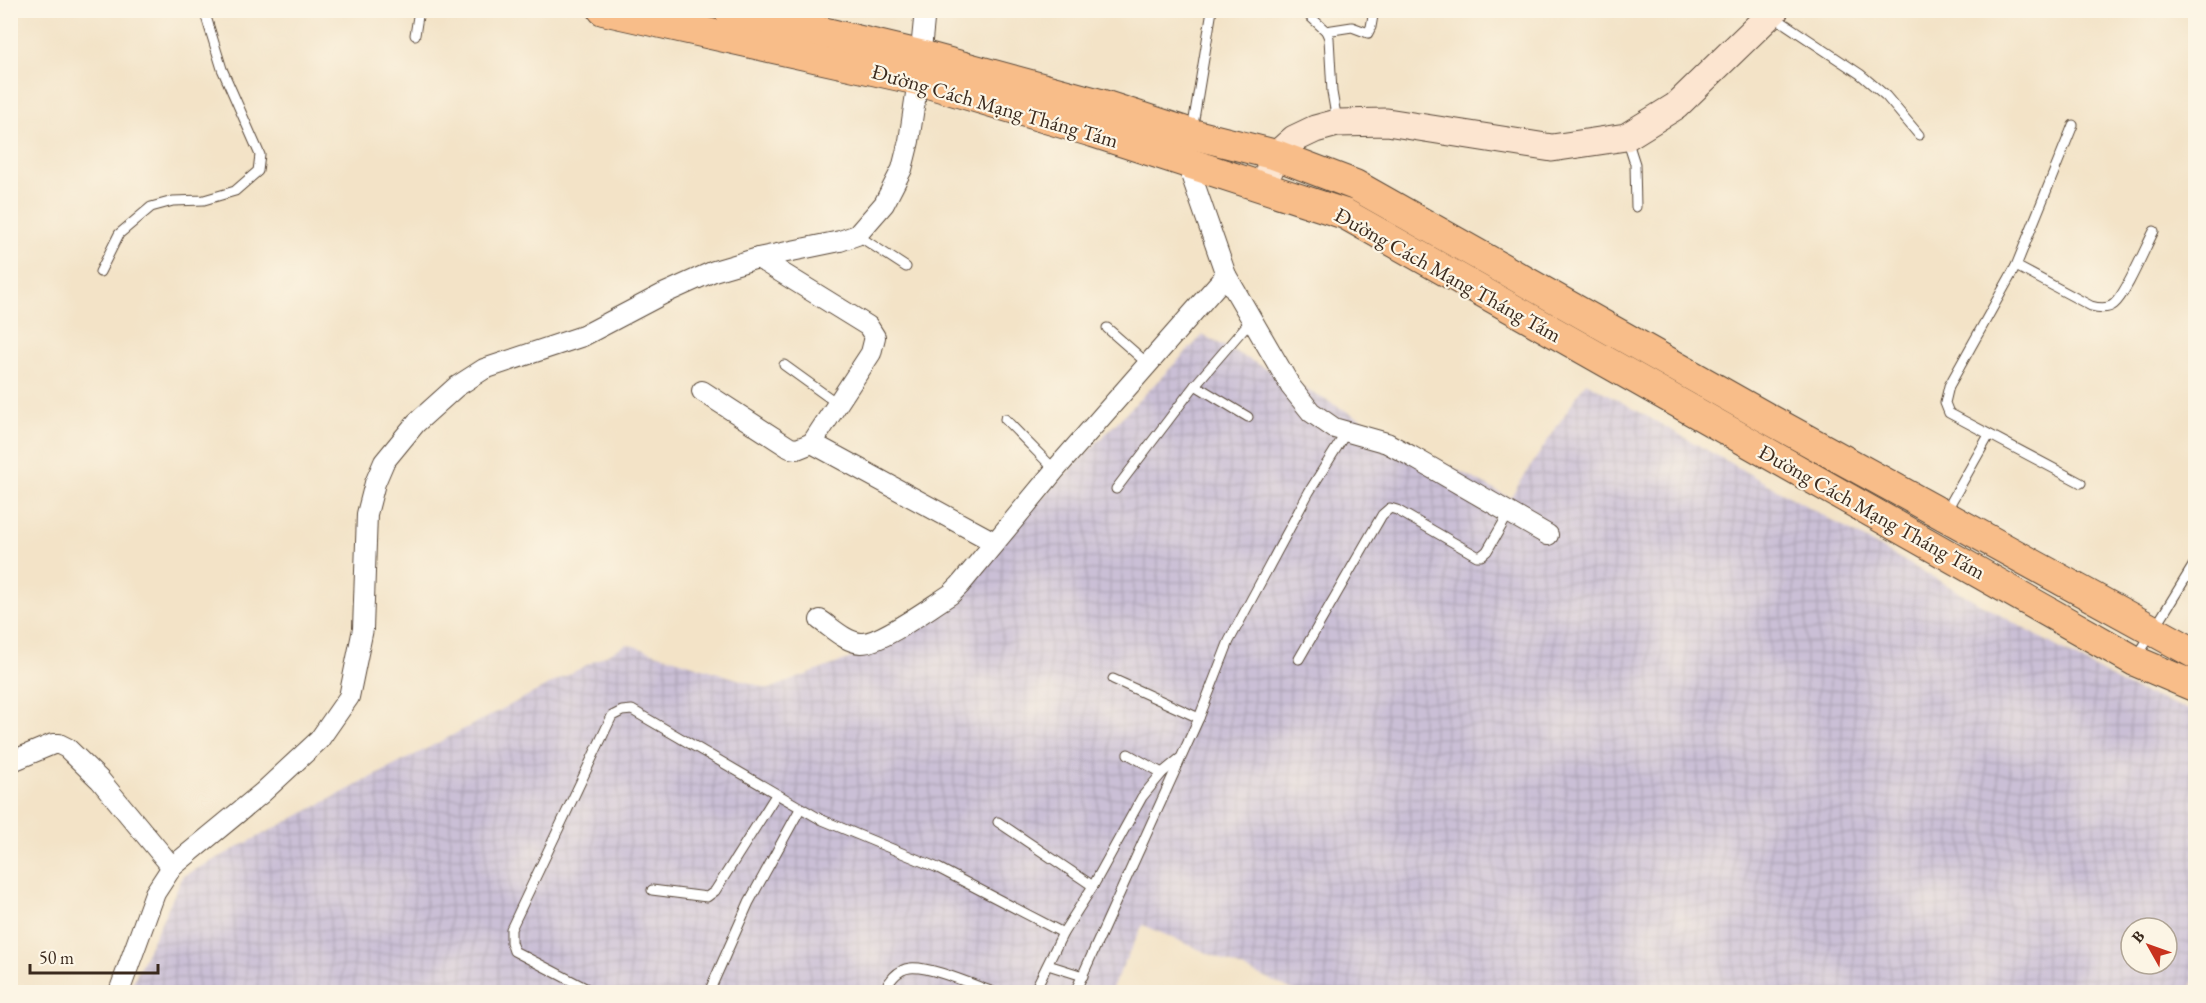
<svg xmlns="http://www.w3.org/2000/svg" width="2206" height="1003" font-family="'EB Garamond',serif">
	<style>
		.industrial { fill: url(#industrial-grid); fill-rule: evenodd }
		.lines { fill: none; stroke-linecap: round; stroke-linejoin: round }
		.service-casing { stroke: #574637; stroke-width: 11 }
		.minor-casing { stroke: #574637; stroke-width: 22 }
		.secondary-casing { stroke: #574637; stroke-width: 29 }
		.primary-casing { stroke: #574637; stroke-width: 32 }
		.service { stroke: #fff; stroke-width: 9 }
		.minor { stroke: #fff; stroke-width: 20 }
		.secondary { stroke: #fce5d0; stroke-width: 27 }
		.primary { stroke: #f8bd89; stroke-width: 30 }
		.labels { text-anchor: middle; stroke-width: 4.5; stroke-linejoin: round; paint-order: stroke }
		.street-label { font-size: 21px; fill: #3b2a1e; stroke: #fcf5e5 }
	</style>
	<defs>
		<pattern id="industrial-grid" width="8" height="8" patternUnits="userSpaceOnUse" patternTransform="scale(1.5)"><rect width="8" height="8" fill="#cabfd6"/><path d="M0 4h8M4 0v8" fill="none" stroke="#aea4b7"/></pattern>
	</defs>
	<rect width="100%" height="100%" fill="#fcf5e5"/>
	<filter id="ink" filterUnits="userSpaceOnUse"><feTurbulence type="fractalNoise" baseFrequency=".0167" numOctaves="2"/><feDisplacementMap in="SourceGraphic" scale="12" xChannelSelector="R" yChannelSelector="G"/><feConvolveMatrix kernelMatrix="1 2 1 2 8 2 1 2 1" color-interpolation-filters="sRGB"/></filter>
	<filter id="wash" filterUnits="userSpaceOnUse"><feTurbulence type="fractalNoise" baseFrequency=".008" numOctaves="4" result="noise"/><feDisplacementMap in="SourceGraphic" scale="24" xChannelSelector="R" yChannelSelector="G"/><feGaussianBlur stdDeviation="1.35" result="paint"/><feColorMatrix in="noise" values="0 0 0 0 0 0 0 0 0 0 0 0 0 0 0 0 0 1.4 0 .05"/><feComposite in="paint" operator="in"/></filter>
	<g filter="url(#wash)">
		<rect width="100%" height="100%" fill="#f3e3c7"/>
		<path class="industrial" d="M1203 335 1510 498 1586 382 2130 688 2195 712 2196 976 2189 992H1297L1143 925 1110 992H128L183 876 627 644 769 689 904 638ZM2131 928H2167V964H2131Z"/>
	</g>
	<g filter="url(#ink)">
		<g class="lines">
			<g class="service-casing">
				<g id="service">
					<polyline points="1303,10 1326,31 1329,38 1332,92 1337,121"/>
					<polyline points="1773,16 1860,74 1886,96 1919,135"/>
					<polyline points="1326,31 1352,27 1368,33 1371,27 1374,10"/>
					<polyline points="415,35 419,10"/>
					<polyline points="2073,125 2016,266 1949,386 1945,403 1949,413 2081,483"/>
					<polyline points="1192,131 1212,10"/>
					<polyline points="1627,139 1635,164 1636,207"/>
					<polyline points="857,235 906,267"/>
					<path d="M2016 266 2091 306C2098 308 2107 310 2114 304 2126 294 2145 248 2154 231"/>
					<polyline points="100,272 119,234 151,207 173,201 204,200 235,191 258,171 260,155 222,69 204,10"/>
					<polyline points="1107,328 1148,364"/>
					<polyline points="784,365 838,404"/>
					<polyline points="1195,385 1248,417"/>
					<polyline points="1005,419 1055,470"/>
					<polyline points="1116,489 1195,385 1252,319"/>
					<polyline points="1945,513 1989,435"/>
					<polyline points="2137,657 2196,561"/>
					<polyline points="1299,659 1382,515 1390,508 1397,510 1477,556 1481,556 1487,551 1509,513"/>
					<polyline points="1113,679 1199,718"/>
					<polyline points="1128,754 1162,773"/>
					<polyline points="998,822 1093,886"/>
					<polyline points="652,890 707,897 715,891 776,795"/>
					<polyline points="1048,965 1083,976"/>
					<polyline points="593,992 514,951 511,942 511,929 612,716 622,711 632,710 820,819 938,868 1063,933"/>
					<polyline points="709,992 749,902 800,809"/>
					<path d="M883 992C889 982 897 969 910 968 931 966 973 985 993 992"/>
					<polyline points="1034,992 1063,933 1093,886 1142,797 1162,773 1179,759"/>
					<polyline points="1075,992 1199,718 1229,641 1309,492 1347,431"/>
				</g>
			</g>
			<g class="minor-casing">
				<g id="minor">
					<polyline points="1187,163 1226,275 1291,387 1311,412 1334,428 1387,443 1411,456 1548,535"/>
					<polyline points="702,391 790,448 797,449 812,443 871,353 875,337 868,326 758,258"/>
					<polyline points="812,443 994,542"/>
					<path d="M820 620C832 628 846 642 861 643 881 644 932 606 951 594L960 585 1055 470 1226 275"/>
					<polyline points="10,762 53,744 59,744 67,748 100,780 172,867"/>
					<polyline points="119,992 155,893 172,867 262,793 319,740 349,697 363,629 367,514 375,483 384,462 416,423 456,387 484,369 583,336 663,294 714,271 758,258 840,241 857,235 884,204 902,169 909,141 918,80 925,10"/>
				</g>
			</g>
			<g class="secondary-casing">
				<polyline id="secondary" points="1262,187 1276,155 1294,139 1315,129 1337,123 1387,122 1552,148 1626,137 1676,106 1775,10"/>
			</g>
			<g class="primary-casing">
				<g id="primary">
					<polyline points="603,10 918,80 1093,132 1345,214 2135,661 2196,687"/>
					<polyline points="729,10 920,55 1100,104 1192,134 1276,155 1355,185 1767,418 2196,654"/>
				</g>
			</g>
			<use href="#service" class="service"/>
			<use href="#minor" class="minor"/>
			<use href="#secondary" class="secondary"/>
			<use href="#primary" class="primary"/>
		</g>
	</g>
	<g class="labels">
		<g class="street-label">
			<text transform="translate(995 106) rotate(16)" y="7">Đường Cách Mạng Tháng Tám</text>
			<text transform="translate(1448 275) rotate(29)" y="7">Đường Cách Mạng Tháng Tám</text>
			<text transform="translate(1872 512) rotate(29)" y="7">Đường Cách Mạng Tháng Tám</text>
		</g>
	</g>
	<rect width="2206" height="1003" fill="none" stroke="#fcf5e5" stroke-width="36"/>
	<g transform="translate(2149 946) rotate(310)"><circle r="28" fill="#fcf5e5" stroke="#afa495" stroke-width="1.5"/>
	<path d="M0-4.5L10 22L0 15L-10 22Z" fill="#c8321e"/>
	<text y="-9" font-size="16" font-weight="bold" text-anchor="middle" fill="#3b2a1e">B</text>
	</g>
	<path d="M30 964v9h128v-9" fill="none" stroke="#3b2a1e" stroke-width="3"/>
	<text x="39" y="964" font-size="18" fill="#3b2a1e" stroke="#fcf5e5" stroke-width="4.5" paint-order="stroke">50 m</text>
</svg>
